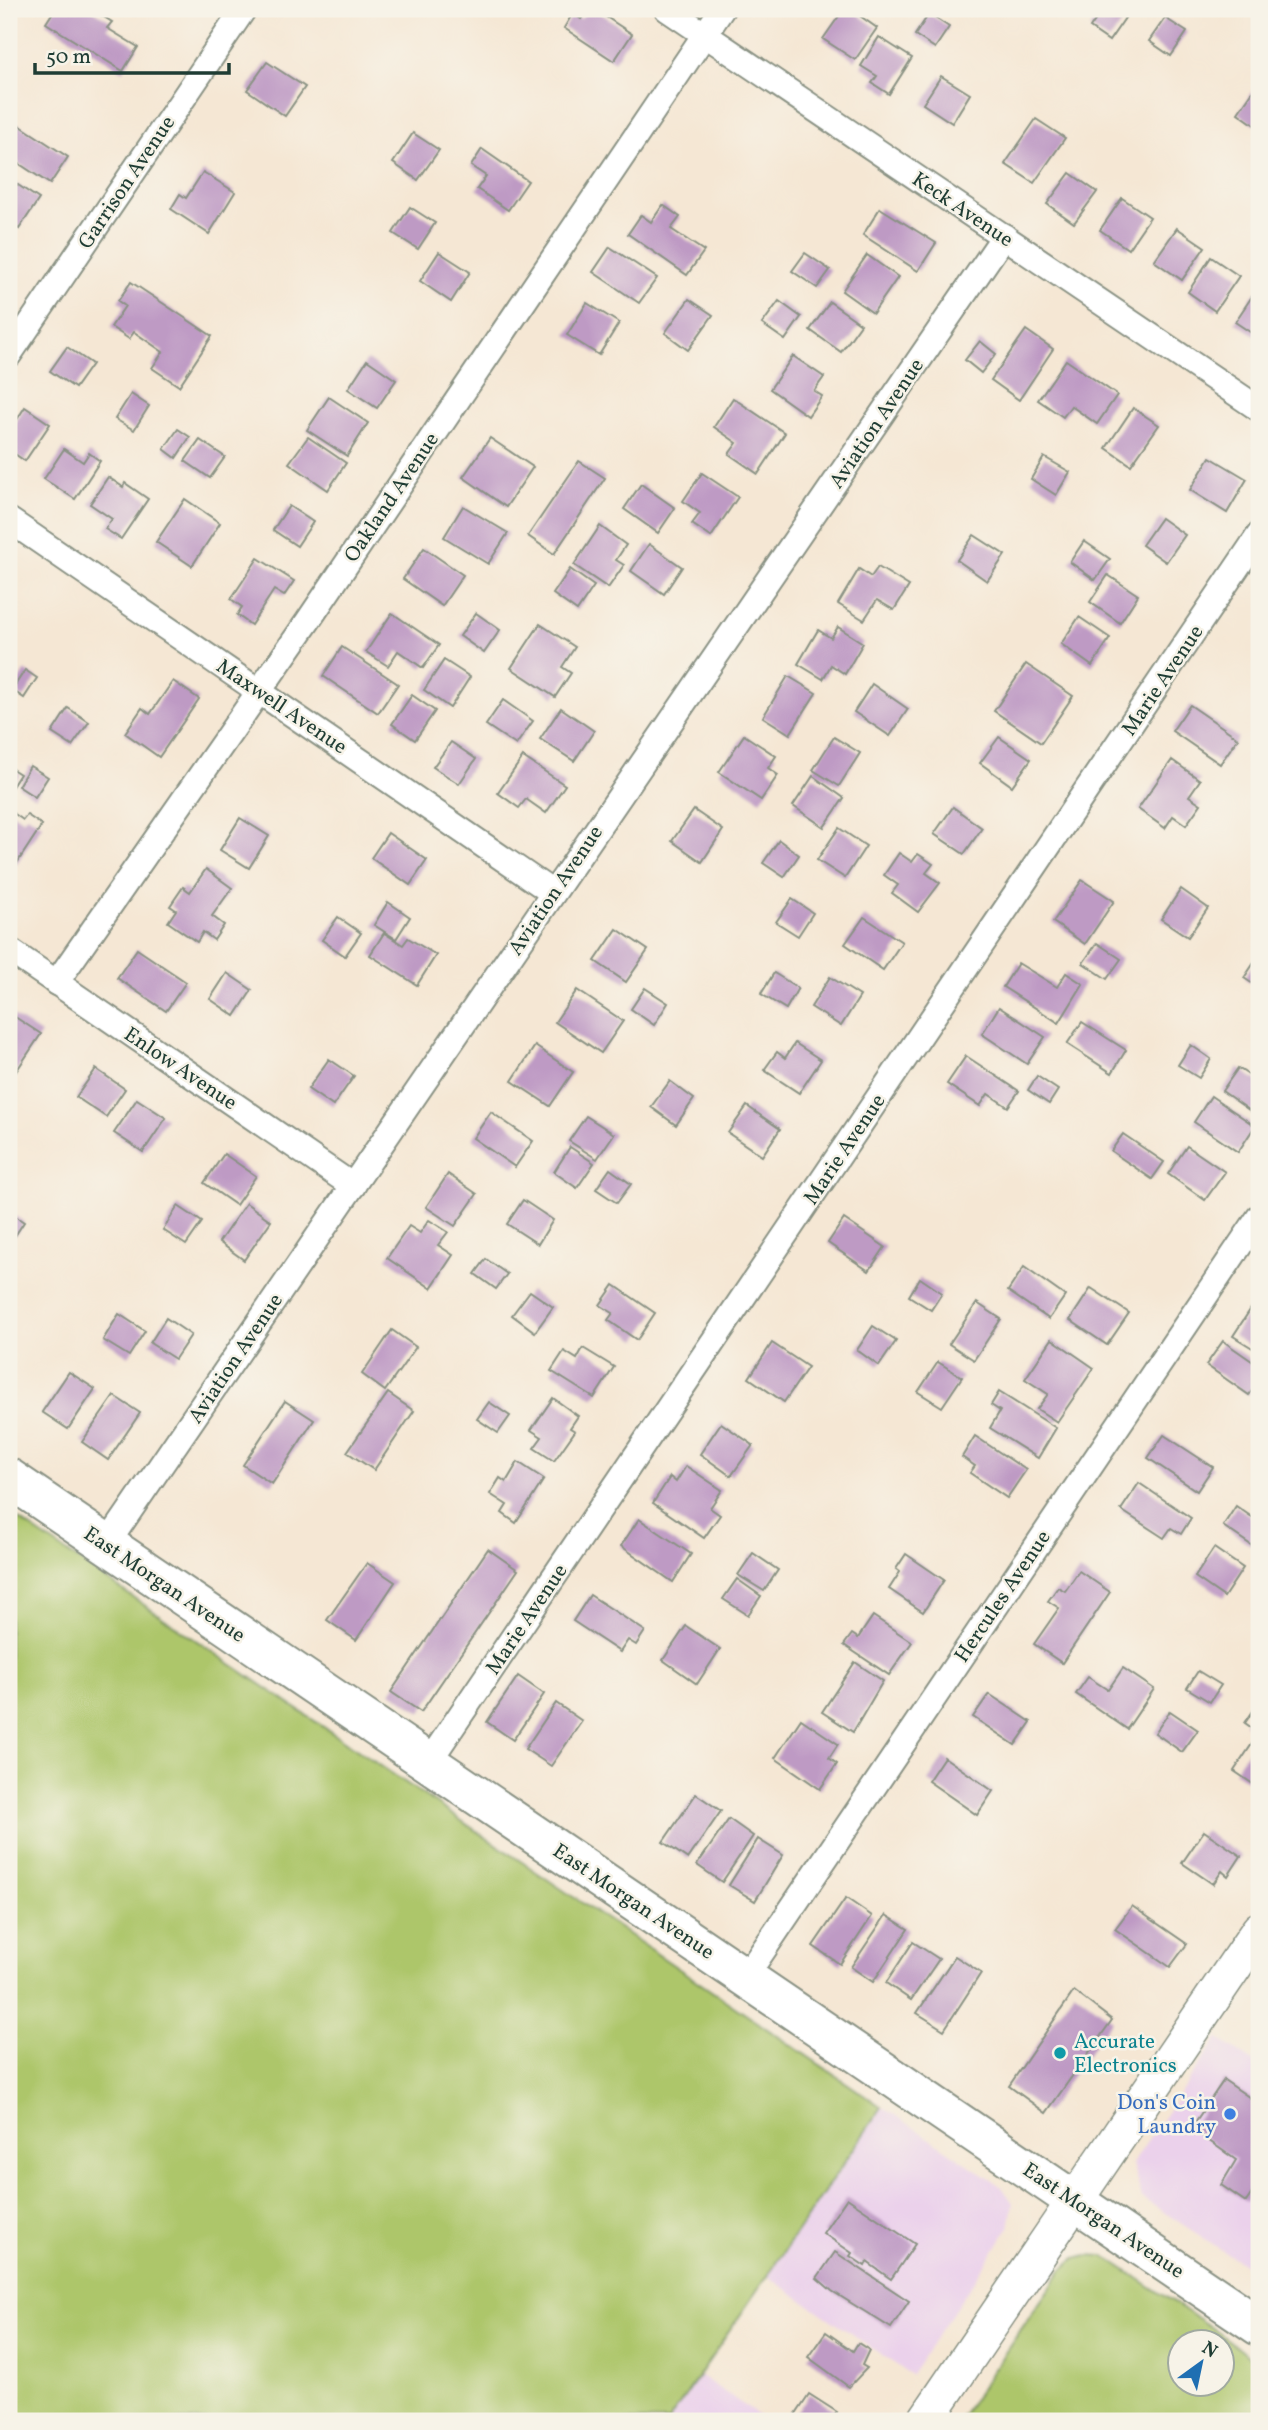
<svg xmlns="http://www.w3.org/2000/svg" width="1268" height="2430" font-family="Vollkorn,serif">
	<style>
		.built { fill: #ebd1eb }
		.green { fill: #adc66b; stroke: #668250; stroke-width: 2; fill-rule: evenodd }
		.building { fill: #be9ac4 }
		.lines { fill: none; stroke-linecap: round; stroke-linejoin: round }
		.minor-casing { stroke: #8a9284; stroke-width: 28 }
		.secondary-casing { stroke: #8a9284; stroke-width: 38 }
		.primary-casing { stroke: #8a9284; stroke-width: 42 }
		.minor { stroke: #fff; stroke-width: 24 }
		.secondary { stroke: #fff; stroke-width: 35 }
		.primary { stroke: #fff; stroke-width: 38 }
		.culture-dot { fill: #0f9aa8; stroke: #f7f3e8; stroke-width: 2.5 }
		.shop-dot { fill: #3f7fe0; stroke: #f7f3e8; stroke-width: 2.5 }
		.labels { text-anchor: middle; stroke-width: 5; stroke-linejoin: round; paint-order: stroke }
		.street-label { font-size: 21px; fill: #1f3d34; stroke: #f7f3e8 }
		.culture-label { font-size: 21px; fill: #0d838f; stroke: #f7f3e8; text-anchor: start }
		.shop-label { font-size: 21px; fill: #366cbe; stroke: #f7f3e8; text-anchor: end }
	</style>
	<rect width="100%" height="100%" fill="#f7f3e8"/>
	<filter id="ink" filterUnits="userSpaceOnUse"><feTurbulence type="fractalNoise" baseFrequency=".0143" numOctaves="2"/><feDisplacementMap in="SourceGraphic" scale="14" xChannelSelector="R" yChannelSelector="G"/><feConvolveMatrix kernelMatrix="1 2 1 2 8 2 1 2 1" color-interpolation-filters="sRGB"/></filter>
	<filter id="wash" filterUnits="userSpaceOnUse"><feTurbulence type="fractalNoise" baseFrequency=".00686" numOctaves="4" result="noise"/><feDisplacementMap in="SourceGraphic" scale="28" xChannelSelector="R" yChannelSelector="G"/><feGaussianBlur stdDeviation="1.57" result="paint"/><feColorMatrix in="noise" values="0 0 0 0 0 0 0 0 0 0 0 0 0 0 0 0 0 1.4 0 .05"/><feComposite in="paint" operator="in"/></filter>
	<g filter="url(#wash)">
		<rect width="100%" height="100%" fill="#f5e7d4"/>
		<g class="built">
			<polygon points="1218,2038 1259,2066 1259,2274 1142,2198 1132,2164"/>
			<polygon points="877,2103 1002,2187 1013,2203 1009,2228 911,2375 763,2273"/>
			<polygon points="699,2375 767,2421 668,2421"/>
		</g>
		<g class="green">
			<polygon points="9,1513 882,2107 668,2421 9,2421"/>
			<path d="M1087 2255 1103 2256 1115 2263 1215 2330 1259 2364V2421H958L1062 2270 1076 2258ZM1180 2342H1222V2384H1180Z"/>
		</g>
		<g id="blocks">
			<g class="building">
				<polygon points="55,9 91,9 112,22 107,28 138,47 123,71 46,23"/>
				<polygon points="588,9 594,9 632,34 614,61 564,28 573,13 581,19"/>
				<polygon points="844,9 850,9 877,28 855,60 823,39"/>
				<polygon points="1103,9 1113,9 1125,18 1109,41 1090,28"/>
				<polygon points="929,14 949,27 935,48 915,35"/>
				<polygon points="1165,18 1187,32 1171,56 1149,41"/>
				<polygon points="879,37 912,58 889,94 872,83 877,76 861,66"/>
				<polygon points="267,62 305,87 285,116 247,90"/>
				<polygon points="941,76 970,94 952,123 923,104"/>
				<polygon points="1255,88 1259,90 1259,128 1238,113"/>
				<polygon points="1036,119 1065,138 1034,183 1005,164"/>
				<polygon points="13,121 68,157 50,184 9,157 9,129"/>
				<polygon points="413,133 439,150 418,180 393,163"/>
				<polygon points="482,149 528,181 508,210 477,189 486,176 471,166"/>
				<polygon points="203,172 235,192 209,234 171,209 180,194 186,198"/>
				<polygon points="1070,173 1097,192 1074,223 1047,204"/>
				<polygon points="9,179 39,199 19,229 9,222"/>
				<polygon points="1122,198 1150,217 1128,249 1100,230"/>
				<polygon points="663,205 680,217 671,229 704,251 687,275 628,234 641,215 651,222"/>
				<polygon points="410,207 435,223 418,249 393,233"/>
				<polygon points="880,208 936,243 918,271 863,235"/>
				<polygon points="1177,228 1205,247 1182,280 1154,261"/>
				<polygon points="610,247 657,278 639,303 593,272"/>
				<polygon points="439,252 470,272 451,302 420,281"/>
				<polygon points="805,253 830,270 817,288 792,271"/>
				<polygon points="867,255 898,277 873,313 842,291"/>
				<polygon points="1211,257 1239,276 1215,311 1188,292"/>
				<polygon points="131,282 212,336 179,386 152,368 163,352 134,332 129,339 111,327 125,306 118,301"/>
				<polygon points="1255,292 1259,294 1259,338 1235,322"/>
				<polygon points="689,299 713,315 688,350 665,333"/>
				<polygon points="779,301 801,317 785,340 762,324"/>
				<polygon points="830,302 861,324 841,352 810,330"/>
				<polygon points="587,303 619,323 599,355 567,335"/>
				<polygon points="1026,330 1053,349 1019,400 991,380"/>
				<polygon points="980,341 996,354 981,373 965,360"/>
				<polygon points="67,347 92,364 75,388 50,371"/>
				<polygon points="793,356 824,377 814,391 822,396 808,416 770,389"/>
				<polygon points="367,360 396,380 377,408 348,389"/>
				<polygon points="1066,360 1117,395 1097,424 1071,406 1063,417 1038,400"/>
				<polygon points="131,394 149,406 134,430 115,419"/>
				<polygon points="329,397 368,423 347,456 307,430"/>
				<polygon points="733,398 785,433 758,474 729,454 737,443 714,427"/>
				<polygon points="25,407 50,424 25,461 9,450 9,432"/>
				<polygon points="1133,408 1159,425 1131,465 1106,448"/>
				<polygon points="178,429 190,437 176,458 164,449"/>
				<polygon points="308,437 346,463 328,490 289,463"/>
				<polygon points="490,438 533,467 506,507 463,477"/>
				<polygon points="200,440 225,457 210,478 185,461"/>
				<polygon points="64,449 83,462 89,453 100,461 75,499 44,479"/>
				<polygon points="1044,457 1070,472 1056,495 1031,479"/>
				<polygon points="1210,457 1247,479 1227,513 1190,490"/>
				<polygon points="579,461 605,478 554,554 528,536"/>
				<polygon points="702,473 738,497 711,537 692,524 700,513 683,501"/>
				<polygon points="108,477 123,487 125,483 148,499 121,539 105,529 112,519 90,504"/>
				<polygon points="641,484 675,508 658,533 624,509"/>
				<polygon points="185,499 220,523 192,566 156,542"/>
				<polygon points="289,506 313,522 297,546 273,530"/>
				<polygon points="463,506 508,533 488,564 444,537"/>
				<polygon points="1161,518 1185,535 1166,562 1142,545"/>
				<polygon points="600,526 626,545 616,560 624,565 608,588 574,565"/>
				<polygon points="974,535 1005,555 987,581 957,560"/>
				<polygon points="1084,541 1110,559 1095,580 1070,562"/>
				<polygon points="649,544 682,567 664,594 631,571"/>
				<polygon points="424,548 463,575 442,606 403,579"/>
				<polygon points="258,558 294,581 284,596 274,590 251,625 237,615 242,607 231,599"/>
				<polygon points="878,567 909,586 894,610 877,600 864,620 838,604 859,569 871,577"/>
				<polygon points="570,569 594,586 577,611 553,594"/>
				<polygon points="1108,575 1138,595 1120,623 1090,602"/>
				<polygon points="392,613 439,645 423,668 398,651 388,666 366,652"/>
				<polygon points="476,613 500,630 484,653 460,636"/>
				<polygon points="1079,617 1110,638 1092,666 1061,644"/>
				<polygon points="540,624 575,647 562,667 571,673 555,697 511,668"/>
				<polygon points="838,627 863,643 845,674 831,665 823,679 798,664 818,630 831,638"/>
				<polygon points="342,647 398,684 378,713 323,676"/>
				<polygon points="444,660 470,677 450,708 424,690"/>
				<polygon points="1026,664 1073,696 1041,743 994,711"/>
				<polygon points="25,670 37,678 24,698 12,690"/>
				<polygon points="788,676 816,693 790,734 763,717"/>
				<polygon points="173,681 199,699 159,757 125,733 142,708 150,714"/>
				<polygon points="872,684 908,709 890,736 854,712"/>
				<polygon points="412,695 435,711 415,740 392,724"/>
				<polygon points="503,700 533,721 516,745 486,725"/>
				<polygon points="1190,705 1238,738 1220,764 1172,731"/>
				<polygon points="68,708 89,722 72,746 52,733"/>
				<polygon points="561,708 594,731 574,761 540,739"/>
				<polygon points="744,735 776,756 768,768 778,775 761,800 719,772"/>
				<polygon points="834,737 860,753 839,786 813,770"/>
				<polygon points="999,737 1031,759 1012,786 980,763"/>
				<polygon points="451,742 476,759 459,784 433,767"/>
				<polygon points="523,757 565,785 546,813 526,799 519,808 498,793"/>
				<polygon points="1172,760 1200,780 1189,796 1201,804 1186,825 1173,816 1165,828 1138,809"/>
				<polygon points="30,766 48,777 35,797 18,786"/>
				<polygon points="9,767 20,774 9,791"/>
				<polygon points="813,776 844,798 824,827 793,806"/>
				<polygon points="953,807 982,828 964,854 934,834"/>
				<polygon points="9,810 23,820 27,815 42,825 15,866 9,862"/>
				<polygon points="694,810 723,830 702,862 672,841"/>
				<polygon points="240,818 269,836 249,868 220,850"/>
				<polygon points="839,828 866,846 845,878 817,860"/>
				<polygon points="388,833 427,860 410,885 371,858"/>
				<polygon points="779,840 799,855 784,877 763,863"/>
				<polygon points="899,853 912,862 918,854 933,864 926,873 940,883 918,912 892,893 898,885 884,875"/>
				<polygon points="206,869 232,888 212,916 224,925 214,940 203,932 197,942 168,922 176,910 170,906 183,887 190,892"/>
				<polygon points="1082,880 1114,901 1085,944 1053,922"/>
				<polygon points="1181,889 1208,908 1188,937 1161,919"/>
				<polygon points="792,899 813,913 798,936 776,922"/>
				<polygon points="388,902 410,917 396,939 374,925"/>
				<polygon points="338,917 361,933 345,956 322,940"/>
				<polygon points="864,917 902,942 883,970 845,944"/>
				<polygon points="617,929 648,950 626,982 595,961"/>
				<polygon points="384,933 403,945 408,938 436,955 417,985 370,955"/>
				<polygon points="1097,943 1121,959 1107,979 1083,963"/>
				<polygon points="137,949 186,982 166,1011 117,978"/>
				<polygon points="1256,960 1259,962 1259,988 1244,978"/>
				<polygon points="1018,963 1057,987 1066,973 1083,984 1059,1023 1003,987"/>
				<polygon points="227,973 252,990 235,1016 210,999"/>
				<polygon points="774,973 798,988 786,1009 761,994"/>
				<polygon points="830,977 860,996 841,1026 811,1007"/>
				<polygon points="645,988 668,1003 654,1025 631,1009"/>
				<polygon points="577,990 623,1021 601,1053 555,1022"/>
				<polygon points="999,1007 1045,1037 1027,1064 982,1034"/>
				<polygon points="12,1015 41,1034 15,1073 9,1068 9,1020"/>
				<polygon points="1082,1022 1126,1050 1112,1073 1067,1044"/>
				<polygon points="795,1043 821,1060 799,1093 764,1070 777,1052 785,1058"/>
				<polygon points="1191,1045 1211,1059 1199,1078 1178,1065"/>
				<polygon points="535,1046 573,1072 550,1106 512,1081"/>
				<polygon points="966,1056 1019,1091 1008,1107 988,1094 980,1106 947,1084"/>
				<polygon points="329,1059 354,1076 333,1106 308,1089"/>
				<polygon points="1238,1068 1259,1082 1259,1117 1222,1091"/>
				<polygon points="96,1069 125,1089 106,1117 76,1097"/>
				<polygon points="1037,1076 1058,1090 1049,1104 1028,1090"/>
				<polygon points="670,1081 694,1099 676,1125 651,1107"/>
				<polygon points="1211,1096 1255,1126 1238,1152 1194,1122"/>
				<polygon points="137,1099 166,1118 143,1152 114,1133"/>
				<polygon points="747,1106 780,1129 762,1156 728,1133"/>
				<polygon points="491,1112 533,1141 515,1167 473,1138"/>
				<polygon points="586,1116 614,1134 597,1159 569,1141"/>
				<polygon points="1123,1134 1164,1162 1152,1179 1111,1151"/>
				<polygon points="1187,1146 1225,1172 1205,1200 1168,1174"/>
				<polygon points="570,1147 594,1163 577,1188 554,1172"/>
				<polygon points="224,1154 256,1176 236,1205 204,1183"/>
				<polygon points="610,1169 631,1184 617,1203 596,1189"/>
				<polygon points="448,1174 477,1194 455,1226 426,1207"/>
				<polygon points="523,1200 553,1220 538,1244 507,1224"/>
				<polygon points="246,1203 271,1221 244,1260 219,1242"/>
				<polygon points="178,1206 202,1222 186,1245 163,1230"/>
				<polygon points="9,1212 24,1222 9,1245"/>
				<polygon points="844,1219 885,1247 869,1271 828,1243"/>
				<polygon points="429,1220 448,1232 438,1245 453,1255 431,1288 387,1258 409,1226 420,1233"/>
				<polygon points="486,1259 507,1274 496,1289 475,1274"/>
				<polygon points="1024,1267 1065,1296 1049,1319 1008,1291"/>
				<polygon points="920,1278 942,1293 931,1310 909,1296"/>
				<polygon points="614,1285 655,1313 637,1340 608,1320 613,1313 600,1305"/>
				<polygon points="1091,1288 1129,1313 1107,1345 1070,1320"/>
				<polygon points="530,1291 553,1307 535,1332 512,1315"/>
				<polygon points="977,1303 1001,1319 974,1360 949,1344"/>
				<polygon points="1254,1304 1259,1308 1259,1352 1233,1336"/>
				<polygon points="119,1314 145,1331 129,1356 103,1340"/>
				<polygon points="166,1318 191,1335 175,1359 150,1343"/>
				<polygon points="873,1326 896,1341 879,1366 857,1350"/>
				<polygon points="392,1330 416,1347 385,1391 362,1374"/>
				<polygon points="1052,1339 1094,1368 1057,1422 1037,1409 1048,1394 1025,1379"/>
				<polygon points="1223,1341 1259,1366 1259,1381 1249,1395 1206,1365"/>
				<polygon points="772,1343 808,1367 784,1402 749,1378"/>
				<polygon points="583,1348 614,1367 594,1398 551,1371 564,1351 577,1359"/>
				<polygon points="938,1362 962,1377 942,1407 918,1392"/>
				<polygon points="69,1372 95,1389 68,1429 42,1412"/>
				<polygon points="999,1392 1056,1428 1038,1458 990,1428 1000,1411 991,1405"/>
				<polygon points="388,1393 414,1411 374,1470 347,1452"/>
				<polygon points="114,1396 140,1413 108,1460 82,1442"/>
				<polygon points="553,1398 578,1416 570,1428 575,1431 554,1461 534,1448 542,1437 531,1430"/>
				<polygon points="285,1401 314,1420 272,1484 243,1465"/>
				<polygon points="489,1402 510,1416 498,1433 477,1419"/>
				<polygon points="721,1423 753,1445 731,1476 700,1454"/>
				<polygon points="1164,1435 1213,1467 1197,1491 1148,1458"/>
				<polygon points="975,1436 1026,1470 1007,1498 970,1473 975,1466 962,1457"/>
				<polygon points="518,1462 544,1479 516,1523 502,1513 507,1505 490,1494 500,1478 506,1482"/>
				<polygon points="686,1466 722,1490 710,1508 720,1515 704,1538 653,1503 670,1477 676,1482"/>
				<polygon points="1139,1483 1191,1518 1181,1534 1171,1528 1164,1538 1121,1510"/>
				<polygon points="1236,1506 1259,1522 1259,1539 1254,1547 1223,1526"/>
				<polygon points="639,1519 691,1554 673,1582 621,1546"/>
				<polygon points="1214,1548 1243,1568 1224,1597 1195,1577"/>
				<polygon points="488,1549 518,1570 421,1712 391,1692"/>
				<polygon points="753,1553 778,1570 764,1591 738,1575"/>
				<polygon points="906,1554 944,1580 923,1612 889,1589 900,1572 896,1569"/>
				<polygon points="367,1563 395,1582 356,1640 327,1620"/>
				<polygon points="1079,1571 1110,1592 1062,1663 1034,1644 1059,1608 1048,1601 1058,1587 1065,1591"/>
				<polygon points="737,1579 761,1596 748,1615 723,1599"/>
				<polygon points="590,1595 645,1631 636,1645 628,1640 620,1652 573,1621"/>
				<polygon points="873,1616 912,1642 889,1675 844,1645 852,1634 858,1638"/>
				<polygon points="686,1626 720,1649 697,1684 663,1660"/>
				<polygon points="855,1662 883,1681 853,1732 822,1712"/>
				<polygon points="1123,1668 1154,1689 1127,1729 1076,1694 1088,1677 1108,1690"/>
				<polygon points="1198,1671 1221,1685 1210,1702 1187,1688"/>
				<polygon points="518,1676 544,1694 513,1740 487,1722"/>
				<polygon points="989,1694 1031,1722 1015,1745 973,1717"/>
				<polygon points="1259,1702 1259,1733 1245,1723"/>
				<polygon points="556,1703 582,1721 551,1766 525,1749"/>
				<polygon points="1170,1711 1198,1730 1182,1752 1155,1733"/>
				<polygon points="801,1719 838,1744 829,1758 837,1764 820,1789 775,1758"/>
				<polygon points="1252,1744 1259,1749 1259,1788 1234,1771"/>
				<polygon points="944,1757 993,1791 977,1815 928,1781"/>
				<polygon points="696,1794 721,1811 688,1859 663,1842"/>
				<polygon points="729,1819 753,1836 722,1882 697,1865"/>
				<polygon points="1204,1831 1241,1856 1228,1876 1222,1871 1213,1884 1182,1863"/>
				<polygon points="758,1839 783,1855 755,1901 729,1885"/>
				<polygon points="846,1898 872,1916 840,1964 813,1946"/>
				<polygon points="1132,1906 1187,1944 1170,1967 1115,1929"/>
				<polygon points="886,1915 908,1929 873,1982 851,1967"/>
				<polygon points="913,1942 939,1959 911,2000 886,1983"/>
				<polygon points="955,1956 981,1973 944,2030 917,2013"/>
				<polygon points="1074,1991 1112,2020 1046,2113 1009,2086"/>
				<polygon points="1224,2080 1259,2104 1259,2183 1246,2202 1221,2185 1236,2160 1191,2128"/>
				<polygon points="847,2198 915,2244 891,2279 867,2262 865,2266 850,2256 852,2253 823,2233"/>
				<polygon points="835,2252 909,2301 891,2328 832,2291 817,2278"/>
				<polygon points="826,2332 853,2351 858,2343 869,2350 862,2365 867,2368 849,2387 808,2357"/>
				<polygon points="809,2394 837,2412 831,2421 791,2421"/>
			</g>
		</g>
	</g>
	<g filter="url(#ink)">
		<use href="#blocks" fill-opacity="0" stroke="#8a9284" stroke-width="2"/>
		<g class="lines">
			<g class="minor-casing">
				<g id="minor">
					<polyline points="667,9 1259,409"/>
					<polyline points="9,355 244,9"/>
					<polyline points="9,520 553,893"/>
					<polyline points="9,950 353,1186"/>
					<polyline points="56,983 308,621 722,9"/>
					<polyline points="107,1544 1004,236"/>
					<polyline points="428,1763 1259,535"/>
					<polyline points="746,1976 1259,1217"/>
				</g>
			</g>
			<g class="secondary-casing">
				<polyline id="secondary" points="925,2421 1259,1930"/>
			</g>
			<g class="primary-casing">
				<polyline id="primary" points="9,1478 1259,2326"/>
			</g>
			<use href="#minor" class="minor"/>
			<use href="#secondary" class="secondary"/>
			<use href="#primary" class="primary"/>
		</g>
	</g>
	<circle class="culture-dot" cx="1060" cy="2053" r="7"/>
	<circle class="shop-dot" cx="1230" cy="2114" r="7"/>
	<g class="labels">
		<g class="street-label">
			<text transform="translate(126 182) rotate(-56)" y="7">Garrison Avenue</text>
			<text transform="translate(963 209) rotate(34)" y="7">Keck Avenue</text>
			<text transform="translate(876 423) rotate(-56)" y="7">Aviation Avenue</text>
			<text transform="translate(391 497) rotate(-56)" y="7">Oakland Avenue</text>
			<text transform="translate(1162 680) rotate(-56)" y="7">Marie Avenue</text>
			<text transform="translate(282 706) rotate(34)" y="7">Maxwell Avenue</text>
			<text transform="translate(555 890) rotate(-56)" y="7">Aviation Avenue</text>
			<text transform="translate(181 1068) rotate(34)" y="7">Enlow Avenue</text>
			<text transform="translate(844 1149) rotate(-56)" y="7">Marie Avenue</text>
			<text transform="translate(235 1358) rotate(-56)" y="7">Aviation Avenue</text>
			<text transform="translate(165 1584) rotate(34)" y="7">East Morgan Avenue</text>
			<text transform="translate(1002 1596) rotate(-56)" y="7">Hercules Avenue</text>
			<text transform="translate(526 1619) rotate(-56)" y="7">Marie Avenue</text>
			<text transform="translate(634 1901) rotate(34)" y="7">East Morgan Avenue</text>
			<text transform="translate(1104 2220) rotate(34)" y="7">East Morgan Avenue</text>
		</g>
		<g class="culture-label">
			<text x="1074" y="2048">Accurate<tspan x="1074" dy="24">Electronics</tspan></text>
		</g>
		<g class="shop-label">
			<text x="1216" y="2109">Don's Coin<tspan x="1216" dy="24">Laundry</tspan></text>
		</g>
	</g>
	<rect width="1268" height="2430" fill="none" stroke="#f7f3e8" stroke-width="35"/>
	<g transform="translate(1201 2363) rotate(33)"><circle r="33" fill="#f7f3e8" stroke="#a1aaa0" stroke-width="2"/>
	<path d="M0-5L12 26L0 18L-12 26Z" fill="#1f6fb2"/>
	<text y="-10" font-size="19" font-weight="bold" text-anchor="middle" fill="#1f3d34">N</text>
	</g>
	<path d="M35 63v10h194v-10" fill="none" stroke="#1f3d34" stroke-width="3.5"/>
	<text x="46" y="63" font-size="21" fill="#1f3d34" stroke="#f7f3e8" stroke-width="5" paint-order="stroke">50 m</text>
</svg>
